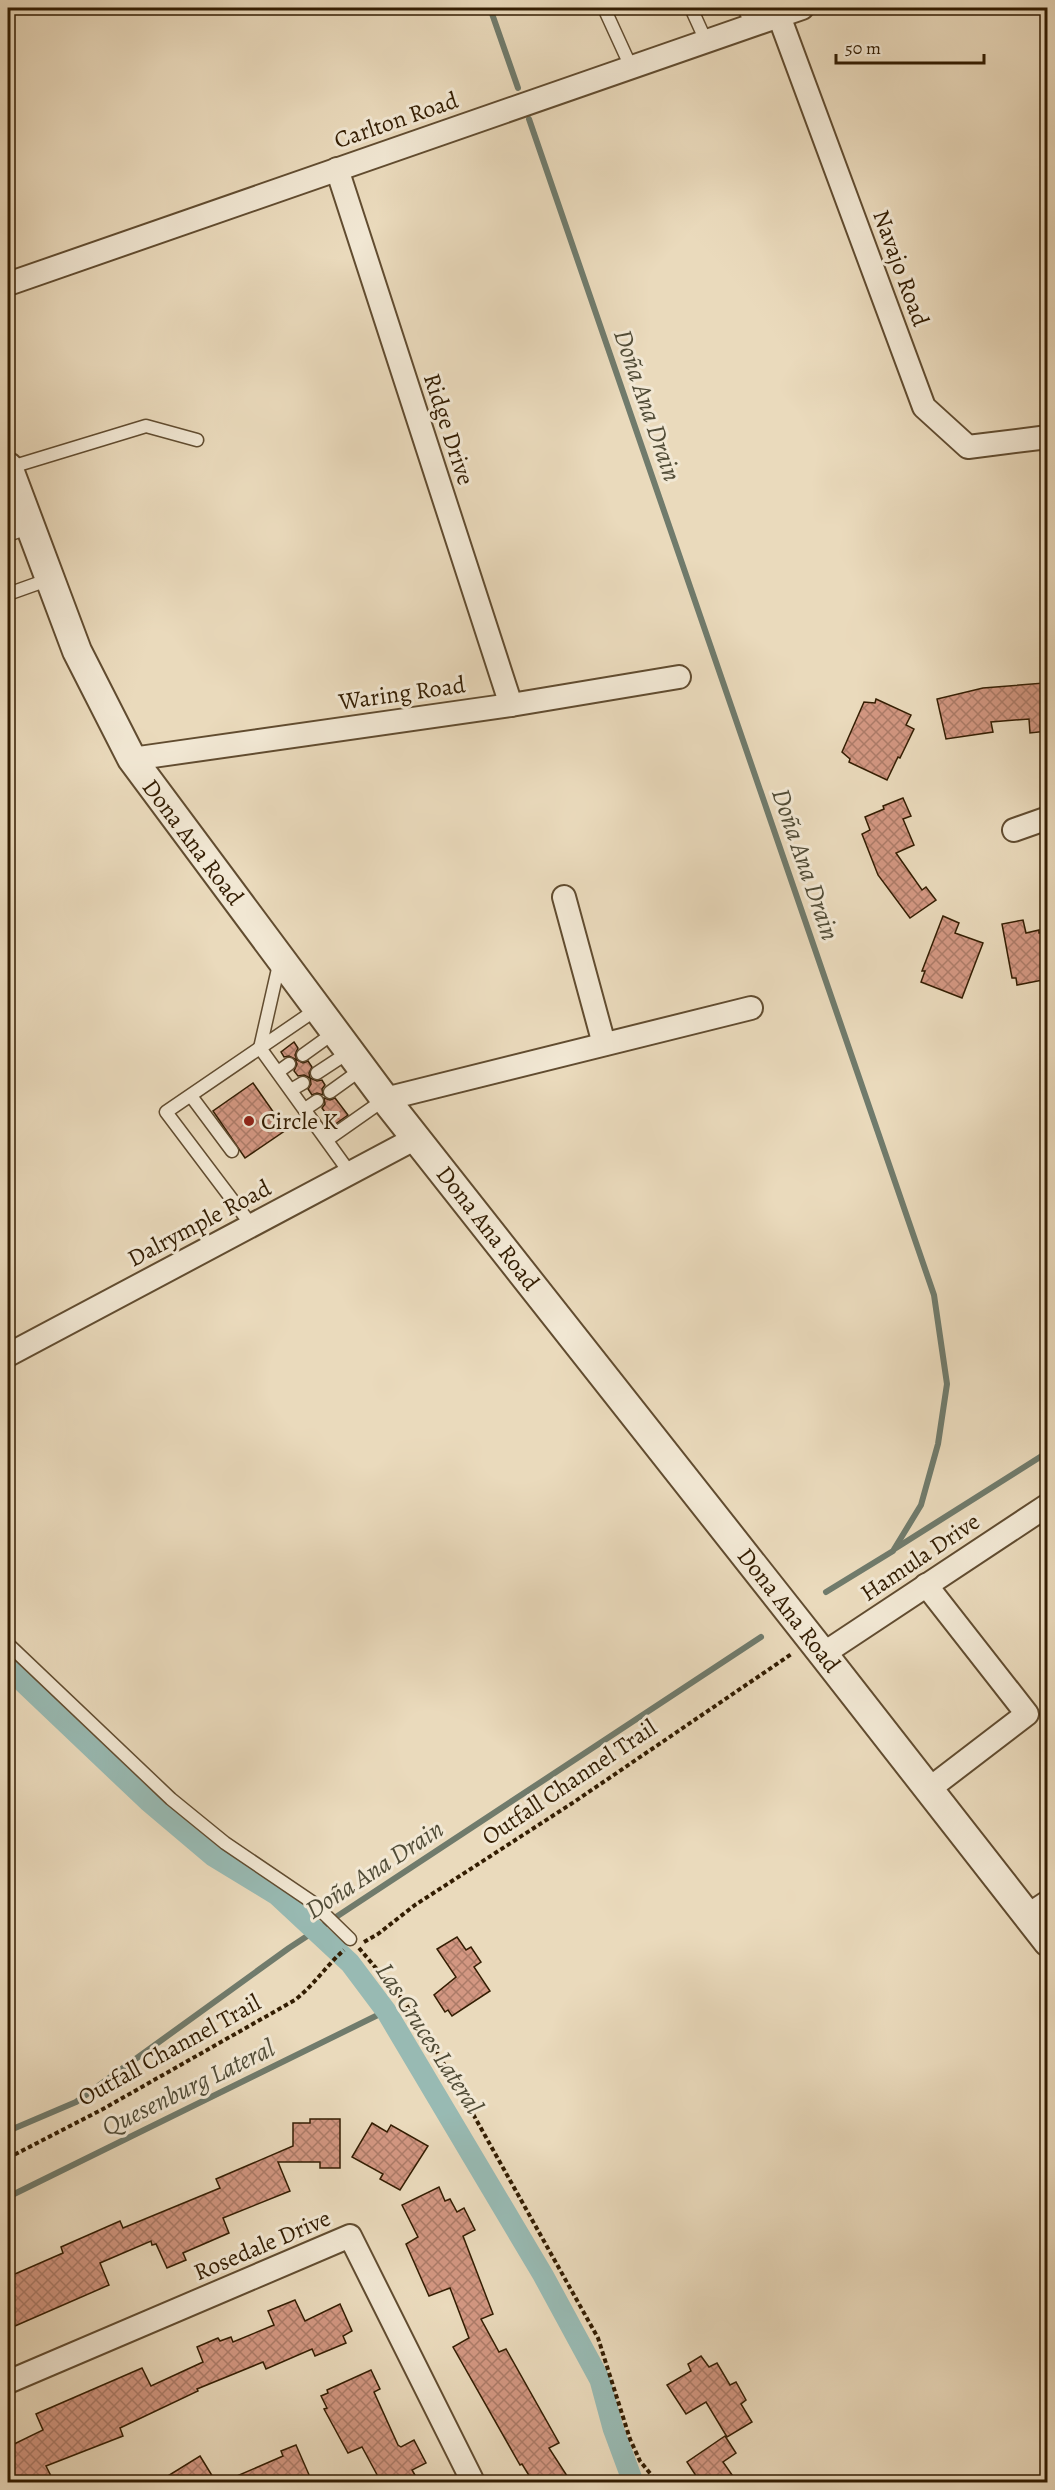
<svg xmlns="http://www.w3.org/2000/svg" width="1055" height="2490" font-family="Alegreya,serif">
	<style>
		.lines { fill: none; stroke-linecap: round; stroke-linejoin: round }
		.stream { stroke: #707b6c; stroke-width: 6 }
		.canal { stroke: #98bab3; stroke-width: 21 }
		.building { fill: url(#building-cross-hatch); stroke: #331d02; stroke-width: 1.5 }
		.service-casing { stroke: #614c30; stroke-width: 15 }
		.minor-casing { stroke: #614c30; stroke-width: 26 }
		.tertiary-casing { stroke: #614c30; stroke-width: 32 }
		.path { stroke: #331d02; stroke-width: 4; stroke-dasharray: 4.5 3; stroke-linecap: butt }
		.service { stroke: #f1e7d3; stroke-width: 12 }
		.minor { stroke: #f1e7d3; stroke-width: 22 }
		.tertiary { stroke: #f1e7d3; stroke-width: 28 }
		.poi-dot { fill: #8f2418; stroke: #f1e7d3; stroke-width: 2 }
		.labels { text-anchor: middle; stroke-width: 6; stroke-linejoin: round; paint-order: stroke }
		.street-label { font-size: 24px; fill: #331d02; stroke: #f1e7d3 }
		.poi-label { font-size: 24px; fill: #331d02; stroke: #f1e7d3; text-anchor: start }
		.water-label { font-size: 26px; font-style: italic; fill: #514c37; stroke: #f1e7d3 }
	</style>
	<defs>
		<pattern id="building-cross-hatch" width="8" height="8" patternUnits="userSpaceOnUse" patternTransform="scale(1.5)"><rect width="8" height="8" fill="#d39782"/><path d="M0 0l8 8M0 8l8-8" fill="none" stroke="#ac7b68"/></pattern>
	</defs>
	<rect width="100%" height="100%" fill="#eadabc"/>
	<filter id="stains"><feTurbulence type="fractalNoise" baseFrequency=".00333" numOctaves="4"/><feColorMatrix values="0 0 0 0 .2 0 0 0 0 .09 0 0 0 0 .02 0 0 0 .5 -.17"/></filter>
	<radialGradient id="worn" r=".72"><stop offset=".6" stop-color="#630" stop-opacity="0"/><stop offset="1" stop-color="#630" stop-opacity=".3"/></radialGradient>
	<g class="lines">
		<g class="stream">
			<polyline points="490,8 518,88"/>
			<polyline points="529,119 934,1295 947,1384 938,1444 921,1505 893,1551 826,1592"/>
			<polyline points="896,1548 1048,1452"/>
			<polyline points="8,2131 76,2102 289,1948 761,1637"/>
			<polyline points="8,2197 386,2011"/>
		</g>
		<polyline class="canal" points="8,1668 148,1801 213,1856 277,1895 350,1963 386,2011 543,2275 600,2380 613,2428 633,2482"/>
	</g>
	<g class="building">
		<polygon points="1044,683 1047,731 1030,733 1029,719 991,722 993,732 946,739 937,699 983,688"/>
		<polygon points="876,699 911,715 906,725 914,729 900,758 898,757 887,780 849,762 850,759 842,752 864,702 875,703"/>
		<polygon points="903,798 911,816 903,819 914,845 896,853 922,890 926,887 936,900 910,918 878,875 862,834 870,830 865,817 884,809 883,806"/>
		<polygon points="943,916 959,923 955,933 983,943 962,998 921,982 925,971 922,971"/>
		<polygon points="1023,920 1026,933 1039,930 1039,933 1047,932 1047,972 1041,973 1043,980 1017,985 1016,978 1012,978 1002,924"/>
		<polygon points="294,1042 298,1048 295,1055 297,1060 303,1063 308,1061 312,1067 309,1073 310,1078 317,1081 322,1080 325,1085 322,1089 323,1095 317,1093 312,1095 308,1089 311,1084 310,1078 304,1075 298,1076 294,1071 297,1064 295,1059 289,1056 284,1057 281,1052"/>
		<polygon points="253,1083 286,1130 245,1158 213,1111"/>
		<polygon points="324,1098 330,1100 335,1098 348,1115 334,1125 322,1108 325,1104"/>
		<polygon points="457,1937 466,1950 471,1947 481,1962 474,1967 490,1991 452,2016 448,2010 445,2012 434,1995 456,1977 437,1949"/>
		<polygon points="310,2119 340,2119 340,2168 320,2168 320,2162 278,2162 290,2191 223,2218 229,2233 183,2253 186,2260 167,2268 156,2244 152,2245 151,2241 100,2263 109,2285 8,2329 8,2277 63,2253 61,2247 120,2221 123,2228 220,2188 216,2179 293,2146 293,2123 310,2123"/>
		<polygon points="372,2123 387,2132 391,2125 428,2146 400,2190 380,2179 383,2174 352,2157"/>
		<polygon points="439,2187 445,2201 450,2199 457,2212 464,2208 475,2230 463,2236 493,2314 481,2319 499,2352 506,2349 559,2443 549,2448 571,2482 533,2482 522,2464 520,2465 453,2347 469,2338 450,2288 429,2296 406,2244 418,2237 402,2205"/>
		<polygon points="295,2300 305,2321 340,2304 352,2331 343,2336 346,2343 315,2356 312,2349 266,2369 263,2362 197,2389 198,2391 120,2428 123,2436 46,2466 54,2482 8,2482 8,2447 43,2430 36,2414 142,2368 151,2386 203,2362 197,2347 218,2338 220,2341 231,2337 233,2342 274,2325 268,2311"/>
		<polygon points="701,2356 709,2367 717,2363 730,2385 736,2382 746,2400 741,2404 752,2422 727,2437 706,2402 686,2414 667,2385 691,2371 688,2364"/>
		<polygon points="371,2370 380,2389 374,2392 398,2445 401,2447 414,2440 426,2463 412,2470 419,2482 381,2482 362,2447 348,2453 324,2409 327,2408 321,2396 328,2393 327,2390"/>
		<polygon points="725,2436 736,2453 723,2462 737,2482 700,2482 687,2462"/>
		<polygon points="296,2445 310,2477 298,2482 223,2482 283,2456 281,2451"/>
		<polygon points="200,2456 216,2482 158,2482"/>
	</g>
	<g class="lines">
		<g class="service-casing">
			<g id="service">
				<polyline points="604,8 631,67"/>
				<polyline points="691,8 706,41"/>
				<polyline points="744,8 752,25"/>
				<polyline points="8,468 146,426 197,440"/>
				<polyline points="8,535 30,527"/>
				<polyline points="8,594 50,579"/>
				<polyline points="280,960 260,1048 350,1173"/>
				<polyline points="303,1055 335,1032"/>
				<polyline points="278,1072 289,1064"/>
				<polyline points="317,1073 349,1052"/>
				<polyline points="291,1090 303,1083"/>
				<polyline points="330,1092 362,1069"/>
				<polyline points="191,1096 232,1151"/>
				<polyline points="305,1109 317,1101"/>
				<polyline points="328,1139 385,1099"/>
				<polyline points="252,1226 166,1112 317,1009"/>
				<polyline points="8,1644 171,1799 225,1843 312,1902 350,1939"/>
			</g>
		</g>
		<g class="minor-casing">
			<g id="minor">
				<polyline points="779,16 924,407 968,447 1048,437"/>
				<polyline points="337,169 511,705"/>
				<polyline points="8,284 802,8"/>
				<polyline points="132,759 511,705 679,677"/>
				<polyline points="1014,830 1048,818"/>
				<polyline points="564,897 604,1044"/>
				<polyline points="385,1099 751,1008"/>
				<polyline points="8,1355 416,1138"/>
				<polyline points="926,1585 1027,1714 929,1789"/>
				<polyline points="823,1654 1048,1505"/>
				<polyline points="1027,1916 1048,1902"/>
				<polyline points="8,2382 350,2236 473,2482"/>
			</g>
		</g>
		<g class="tertiary-casing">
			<polyline id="tertiary" points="8,467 77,651 132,759 385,1099 823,1654 1048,1942"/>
		</g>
		<g class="path">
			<polyline points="364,1942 378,1934 415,1905 574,1802 793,1653"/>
			<polyline points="359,1948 403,2000 425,2032 468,2105 598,2338 630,2439 640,2461 657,2482"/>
			<path d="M8 2158 103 2109 295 2000C314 1985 326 1966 344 1950"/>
		</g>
		<use href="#service" class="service"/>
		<use href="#minor" class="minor"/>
		<use href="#tertiary" class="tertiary"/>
	</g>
	<circle class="poi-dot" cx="249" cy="1121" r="6"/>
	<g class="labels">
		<g class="street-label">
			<text transform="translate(396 120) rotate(-19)" y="8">Carlton Road</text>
			<text transform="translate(901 268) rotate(70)" y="8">Navajo Road</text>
			<text transform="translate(449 429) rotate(72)" y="8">Ridge Drive</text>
			<text transform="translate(402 693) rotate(-8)" y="8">Waring Road</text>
			<text transform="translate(193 842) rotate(53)" y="8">Dona Ana Road</text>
			<text transform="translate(199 1223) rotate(-28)" y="8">Dalrymple Road</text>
			<text transform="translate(488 1228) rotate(52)" y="8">Dona Ana Road</text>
			<text transform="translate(920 1557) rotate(-34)" y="8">Hamula Drive</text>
			<text transform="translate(789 1610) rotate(52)" y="8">Dona Ana Road</text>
			<text transform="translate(569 1782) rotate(-34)" y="8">Outfall Channel Trail</text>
			<text transform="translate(169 2050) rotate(-29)" y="8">Outfall Channel Trail</text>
			<text transform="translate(262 2245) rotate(-23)" y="8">Rosedale Drive</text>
		</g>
		<g class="poi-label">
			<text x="261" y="1129">Circle K</text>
		</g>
		<g class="water-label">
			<text transform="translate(648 405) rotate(71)" y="9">Doña Ana Drain</text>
			<text transform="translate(806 864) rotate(71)" y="9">Doña Ana Drain</text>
			<text transform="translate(374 1869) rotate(-33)" y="9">Doña Ana Drain</text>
			<text transform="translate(430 2038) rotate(57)" y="9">Las Cruces Lateral</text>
			<text transform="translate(188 2087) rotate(-26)" y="9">Quesenburg Lateral</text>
		</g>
	</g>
	<rect width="1055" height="2490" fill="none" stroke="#eadabc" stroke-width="30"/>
	<rect x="9" y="9" width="1037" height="2472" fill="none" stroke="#331d02" stroke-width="3"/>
	<rect x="15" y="15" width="1025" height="2460" fill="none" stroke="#331d02" stroke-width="1.5"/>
	<path d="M836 54v9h148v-9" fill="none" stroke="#331d02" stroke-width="3"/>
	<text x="845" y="54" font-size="18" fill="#331d02" stroke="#f1e7d3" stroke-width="4.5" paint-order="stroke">50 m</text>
	<rect width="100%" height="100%" filter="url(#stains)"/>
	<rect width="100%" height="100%" fill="url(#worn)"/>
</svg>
